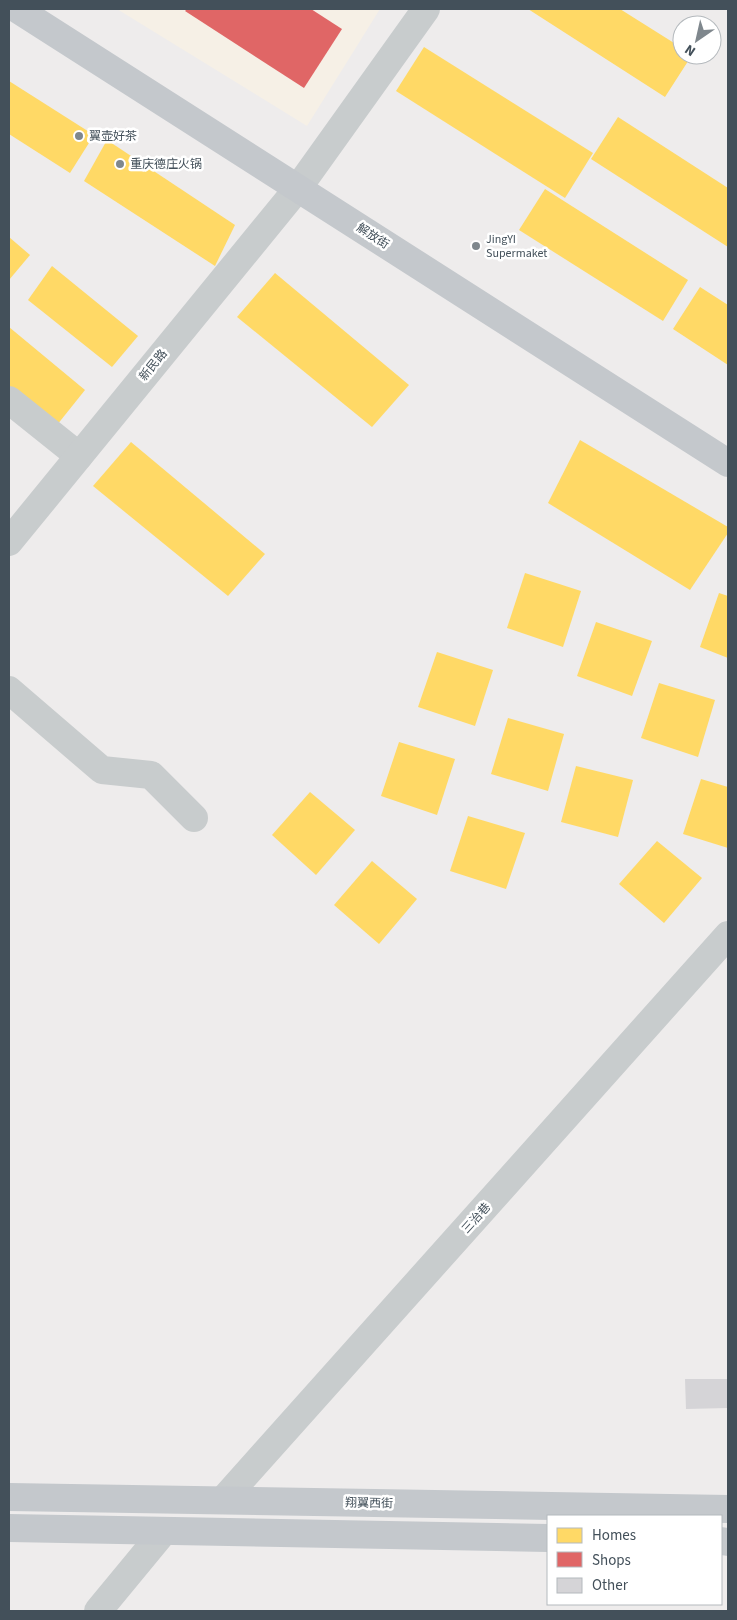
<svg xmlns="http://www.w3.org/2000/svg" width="737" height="1620" font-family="'Source Sans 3','Noto Sans SC',sans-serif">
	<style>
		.commercial { fill: #f6f0e6 }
		.homes { fill: #ffd966 }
		.shops { fill: #e06666 }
		.building { fill: #d5d4d7 }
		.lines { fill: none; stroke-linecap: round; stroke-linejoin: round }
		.minor { stroke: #c8cccd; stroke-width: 28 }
		.major { stroke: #c4c8cc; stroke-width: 28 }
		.poi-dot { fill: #7f878d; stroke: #fff; stroke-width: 2 }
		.labels { text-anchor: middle; stroke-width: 5; stroke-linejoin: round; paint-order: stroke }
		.poi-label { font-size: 12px; fill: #43505a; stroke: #fff; text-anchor: start }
		.street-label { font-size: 12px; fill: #43505a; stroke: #fff }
	</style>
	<rect width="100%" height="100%" fill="#eeecec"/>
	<polygon class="commercial" points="117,9 380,9 307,126"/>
	<g class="homes">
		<polygon points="528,9 620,9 682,48 682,55 692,55 665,97"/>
		<polygon points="424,47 593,153 565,198 396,91"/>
		<polygon points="9,81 94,135 70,173 9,134"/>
		<polygon points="618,117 728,188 728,247 591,159"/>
		<polygon points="107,140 235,225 215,266 84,181"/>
		<polygon points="545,189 688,280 663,321 519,230"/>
		<polygon points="9,237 30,255 9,280"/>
		<polygon points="52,266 138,336 112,367 28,300"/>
		<polygon points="275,273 409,385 372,427 237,317"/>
		<polygon points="700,287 728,305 728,365 673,329"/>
		<polygon points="9,327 85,390 57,425 9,386"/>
		<polygon points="580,440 728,527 728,533 690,590 548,503"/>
		<polygon points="131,442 265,554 228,596 93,486"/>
		<polygon points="525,573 581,591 563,647 507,628"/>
		<polygon points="719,593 728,596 728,658 700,647"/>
		<polygon points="596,622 652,641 632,696 577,676"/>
		<polygon points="437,652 493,670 475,726 418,707"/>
		<polygon points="659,683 715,700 698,757 641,738"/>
		<polygon points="508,718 564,734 548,791 491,774"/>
		<polygon points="399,742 455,759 437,815 381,796"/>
		<polygon points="576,766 633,780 618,837 561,822"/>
		<polygon points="701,779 728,787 728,848 683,834"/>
		<polygon points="310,792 355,830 316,875 272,835"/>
		<polygon points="468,816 525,833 506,889 450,871"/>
		<polygon points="657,841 702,878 664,923 619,884"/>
		<polygon points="372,861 417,899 379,944 334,905"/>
	</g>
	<polygon class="shops" points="187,9 311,9 342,29 304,88 185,11"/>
	<polygon class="building" points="685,1379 728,1379 728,1408 686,1409"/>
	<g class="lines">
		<g class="minor">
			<polyline points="9,400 79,456"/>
			<polyline points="9,542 298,188 426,9"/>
			<polyline points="9,690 102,770 151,775 194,818"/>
			<polyline points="223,1500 728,935"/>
			<polyline points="98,1611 164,1531"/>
		</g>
		<g class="major">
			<polyline points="17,9 728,463"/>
			<polyline points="9,1497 728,1509"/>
			<polyline points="9,1528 548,1538"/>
			<polyline points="721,1541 728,1542"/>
		</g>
	</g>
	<g class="poi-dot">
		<circle cx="79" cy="136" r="5"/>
		<circle cx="120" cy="164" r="5"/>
		<circle cx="476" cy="246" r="5"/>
	</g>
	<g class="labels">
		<g class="poi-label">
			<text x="89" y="140">翼壶好茶</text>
			<text x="130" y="168">重庆德庄火锅</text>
			<text x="486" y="243">JingYI<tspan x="486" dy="14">Supermaket</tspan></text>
		</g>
		<g class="street-label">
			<text transform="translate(373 236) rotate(33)" y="4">解放街</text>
			<text transform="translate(153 365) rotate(-51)" y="4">新民路</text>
			<text transform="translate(476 1218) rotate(-48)" y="4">三治巷</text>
			<text transform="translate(369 1503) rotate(1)" y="4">翔翼西街</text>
		</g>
	</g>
	<rect width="737" height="1620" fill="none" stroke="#43505a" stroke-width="20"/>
	<rect x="547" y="1515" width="175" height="90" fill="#ffffff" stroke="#b4b9bd"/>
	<rect x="557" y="1528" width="25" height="15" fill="#ffd966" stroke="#b4b9bd"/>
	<text x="592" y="1540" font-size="15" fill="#43505a">Homes</text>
	<rect x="557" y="1552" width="25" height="15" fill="#e06666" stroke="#b4b9bd"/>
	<text x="592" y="1565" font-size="15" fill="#43505a">Shops</text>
	<rect x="557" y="1578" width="25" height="15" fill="#d5d4d7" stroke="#b4b9bd"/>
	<text x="592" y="1590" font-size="15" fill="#43505a">Other</text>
	<g transform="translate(697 40) rotate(214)"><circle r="24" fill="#ffffff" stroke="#b4b9bd"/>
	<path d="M0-4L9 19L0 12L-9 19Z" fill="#7f878d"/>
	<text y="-8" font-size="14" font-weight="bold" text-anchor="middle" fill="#43505a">N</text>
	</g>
</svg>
